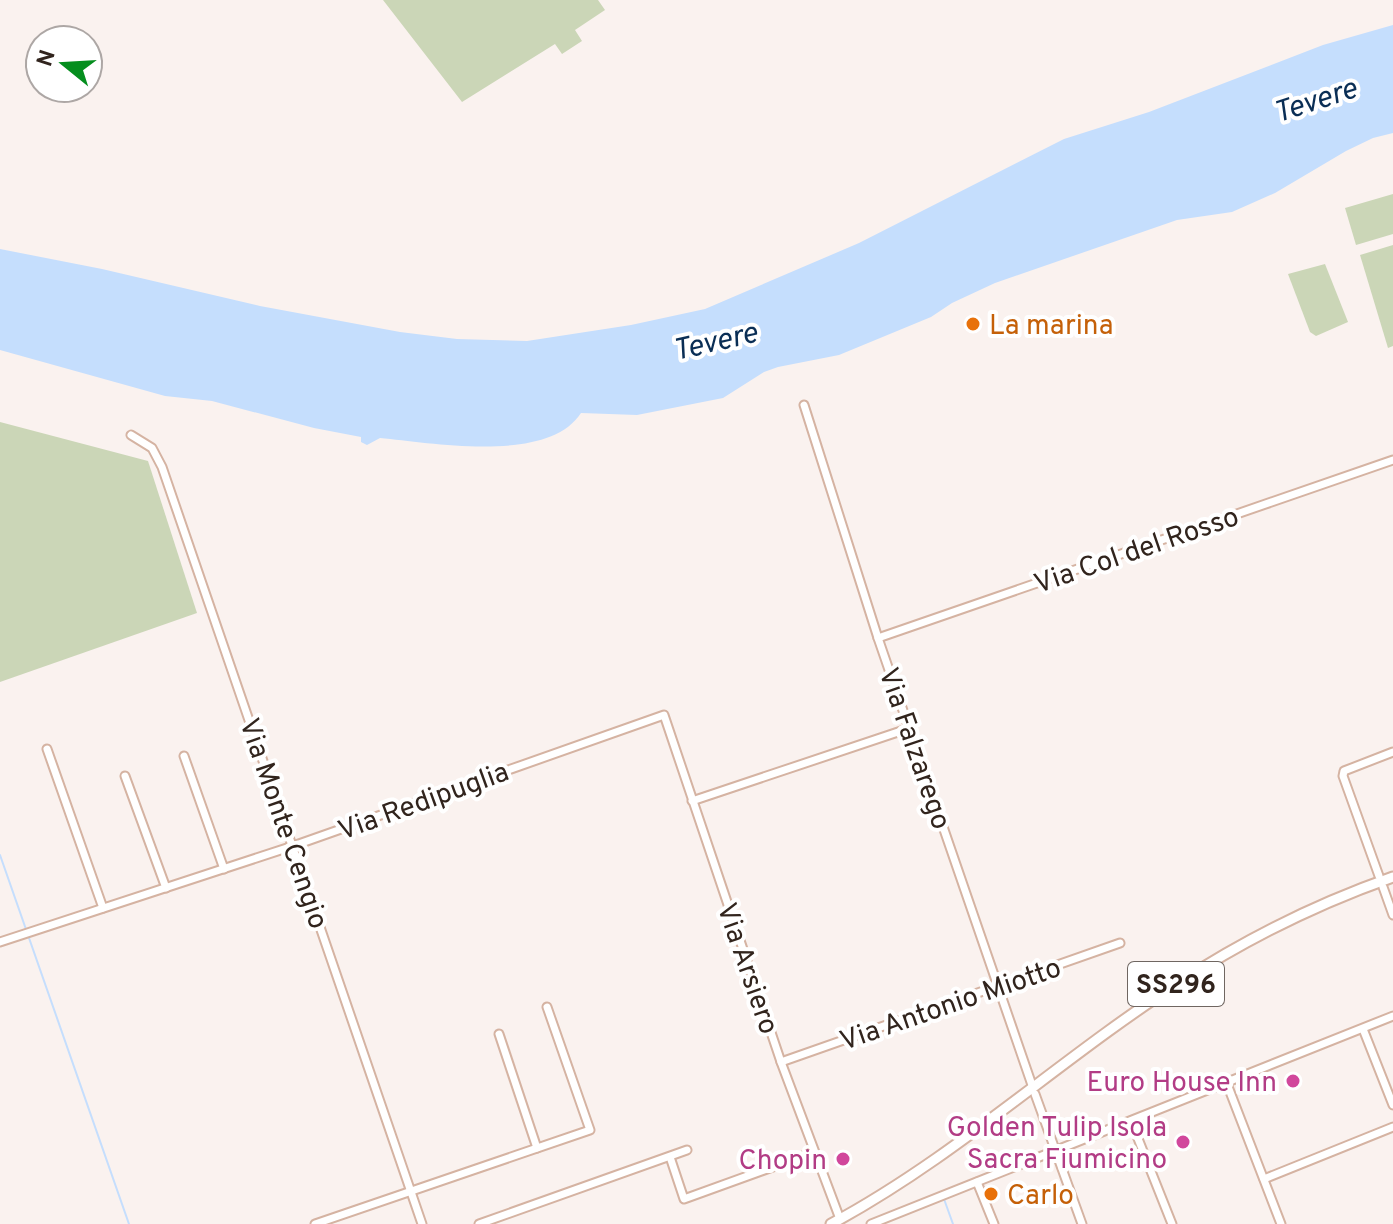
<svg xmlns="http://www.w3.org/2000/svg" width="1393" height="1224" font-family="Overpass,sans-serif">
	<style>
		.green { fill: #cbd6b7 }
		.water { fill: #c5defd }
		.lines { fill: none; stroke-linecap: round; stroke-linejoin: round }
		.stream { stroke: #c5defd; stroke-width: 2 }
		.minor-casing { stroke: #d5b3a2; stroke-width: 11 }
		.major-casing { stroke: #d5b3a2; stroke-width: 13 }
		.minor { stroke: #fff; stroke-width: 7 }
		.major { stroke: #fff; stroke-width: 9 }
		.food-dot { fill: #e8710a; stroke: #fff; stroke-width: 3 }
		.hotel-dot { fill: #d1479c; stroke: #fff; stroke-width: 3 }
		.labels { text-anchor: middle; stroke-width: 8; stroke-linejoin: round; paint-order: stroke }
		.shield { fill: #fff; stroke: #6f6661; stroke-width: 2 }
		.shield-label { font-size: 26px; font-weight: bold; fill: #31241d }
		.food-label { font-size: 28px; fill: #c56008; stroke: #fff; text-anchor: start }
		.street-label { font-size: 28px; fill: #31241d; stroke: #fff }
		.hotel-label { font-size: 28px; fill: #b23c85; stroke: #fff; text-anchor: end }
		.water-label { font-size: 30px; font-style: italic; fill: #0a2e55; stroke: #fff }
	</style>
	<rect width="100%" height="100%" fill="#faf2ef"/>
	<g class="green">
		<polygon points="383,0 598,0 605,10 575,30 582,41 562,54 555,44 462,102"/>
		<polygon points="1393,194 1393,234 1356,245 1345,208"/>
		<polygon points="1393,245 1393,346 1388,348 1360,255"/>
		<polygon points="1325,264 1348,322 1316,336 1310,332 1288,274"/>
		<polygon points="0,422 148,461 197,613 0,682"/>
	</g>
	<path class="water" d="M1393 25V133L1373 138 1346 151 1275 193 1232 212 1177 220 995 283 952 303 931 317 839 355 778 367 764 372 723 398 637 415 581 413C548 464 433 443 380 438L367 445 361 442V437L314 428 212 401 165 396 0 350V249L102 269 260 306 400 332 457 339 527 341 631 325 705 309 859 243 1064 139 1149 112 1323 45Z"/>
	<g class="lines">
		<g class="stream">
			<polyline points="0,855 129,1224"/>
			<polyline points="944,1199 953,1224"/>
		</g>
		<g class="minor-casing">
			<g id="minor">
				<polyline points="804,405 878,638 1033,1088"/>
				<polyline points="131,435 152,448 162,467 422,1224"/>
				<polyline points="878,638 1393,460"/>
				<polyline points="47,749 103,908"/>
				<polyline points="184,756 224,869"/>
				<polyline points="125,776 166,888"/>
				<polyline points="692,801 910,728"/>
				<polyline points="1379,876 1343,776 1344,771 1393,752"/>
				<polyline points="1383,887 1393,915"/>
				<polyline points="0,942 293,846 664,715 781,1062 840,1219"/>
				<polyline points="1363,1029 1393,1105"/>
				<polyline points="499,1034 537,1148"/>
				<polyline points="781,1062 1120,943"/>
				<polyline points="1227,1084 1281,1224"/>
				<polyline points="1035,1094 1082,1224"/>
				<polyline points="1131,1121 1172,1224"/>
				<polyline points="670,1157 684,1199 814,1152"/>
				<polyline points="1264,1179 1393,1127"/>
				<polyline points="977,1182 994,1224"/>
				<polyline points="315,1224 590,1130 547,1007"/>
				<polyline points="479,1224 687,1150"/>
				<polyline points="871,1224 1393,1016"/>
			</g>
		</g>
		<g class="major-casing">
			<path id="major" d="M831 1224C956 1157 1061 1058 1180 982 1246 939 1319 903 1393 877"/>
		</g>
		<use href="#minor" class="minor"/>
		<use href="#major" class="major"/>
	</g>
	<g class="food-dot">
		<circle cx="973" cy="324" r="8"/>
		<circle cx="991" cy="1194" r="8"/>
	</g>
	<g class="hotel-dot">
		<circle cx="1293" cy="1081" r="8"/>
		<circle cx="1183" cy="1142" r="8"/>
		<circle cx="843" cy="1159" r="8"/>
	</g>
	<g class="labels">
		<rect class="shield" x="1128" y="962" width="96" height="44" rx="6"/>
		<g class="shield-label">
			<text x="1176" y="993">SS296</text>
		</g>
		<g class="food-label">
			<text x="989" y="334">La marina</text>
			<text x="1007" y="1204">Carlo</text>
		</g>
		<g class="street-label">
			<text transform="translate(1136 549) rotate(-19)" y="10">Via Col del Rosso</text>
			<text transform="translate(916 748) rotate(71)" y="10">Via Falzarego</text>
			<text transform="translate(423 800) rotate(-20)" y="10">Via Redipuglia</text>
			<text transform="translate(285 823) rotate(71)" y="10">Via Monte Cengio</text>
			<text transform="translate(749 968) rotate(71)" y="10">Via Arsiero</text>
			<text transform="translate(950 1003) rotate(-19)" y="10">Via Antonio Miotto</text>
		</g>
		<g class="hotel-label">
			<text x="1277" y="1091">Euro House Inn</text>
			<text x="1167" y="1136">Golden Tulip Isola<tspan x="1167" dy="32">Sacra Fiumicino</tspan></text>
			<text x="827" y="1169">Chopin</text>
		</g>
		<g class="water-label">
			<text transform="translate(1315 100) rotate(-18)" y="10">Tevere</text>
			<text transform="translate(715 341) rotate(-13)" y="10">Tevere</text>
		</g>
	</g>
	<g transform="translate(64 64) rotate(288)"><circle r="38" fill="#ffffff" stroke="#ada7a5" stroke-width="2"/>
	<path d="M0-6L14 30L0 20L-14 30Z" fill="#058e1e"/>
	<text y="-12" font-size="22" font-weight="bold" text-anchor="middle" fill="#31241d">N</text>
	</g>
</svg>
